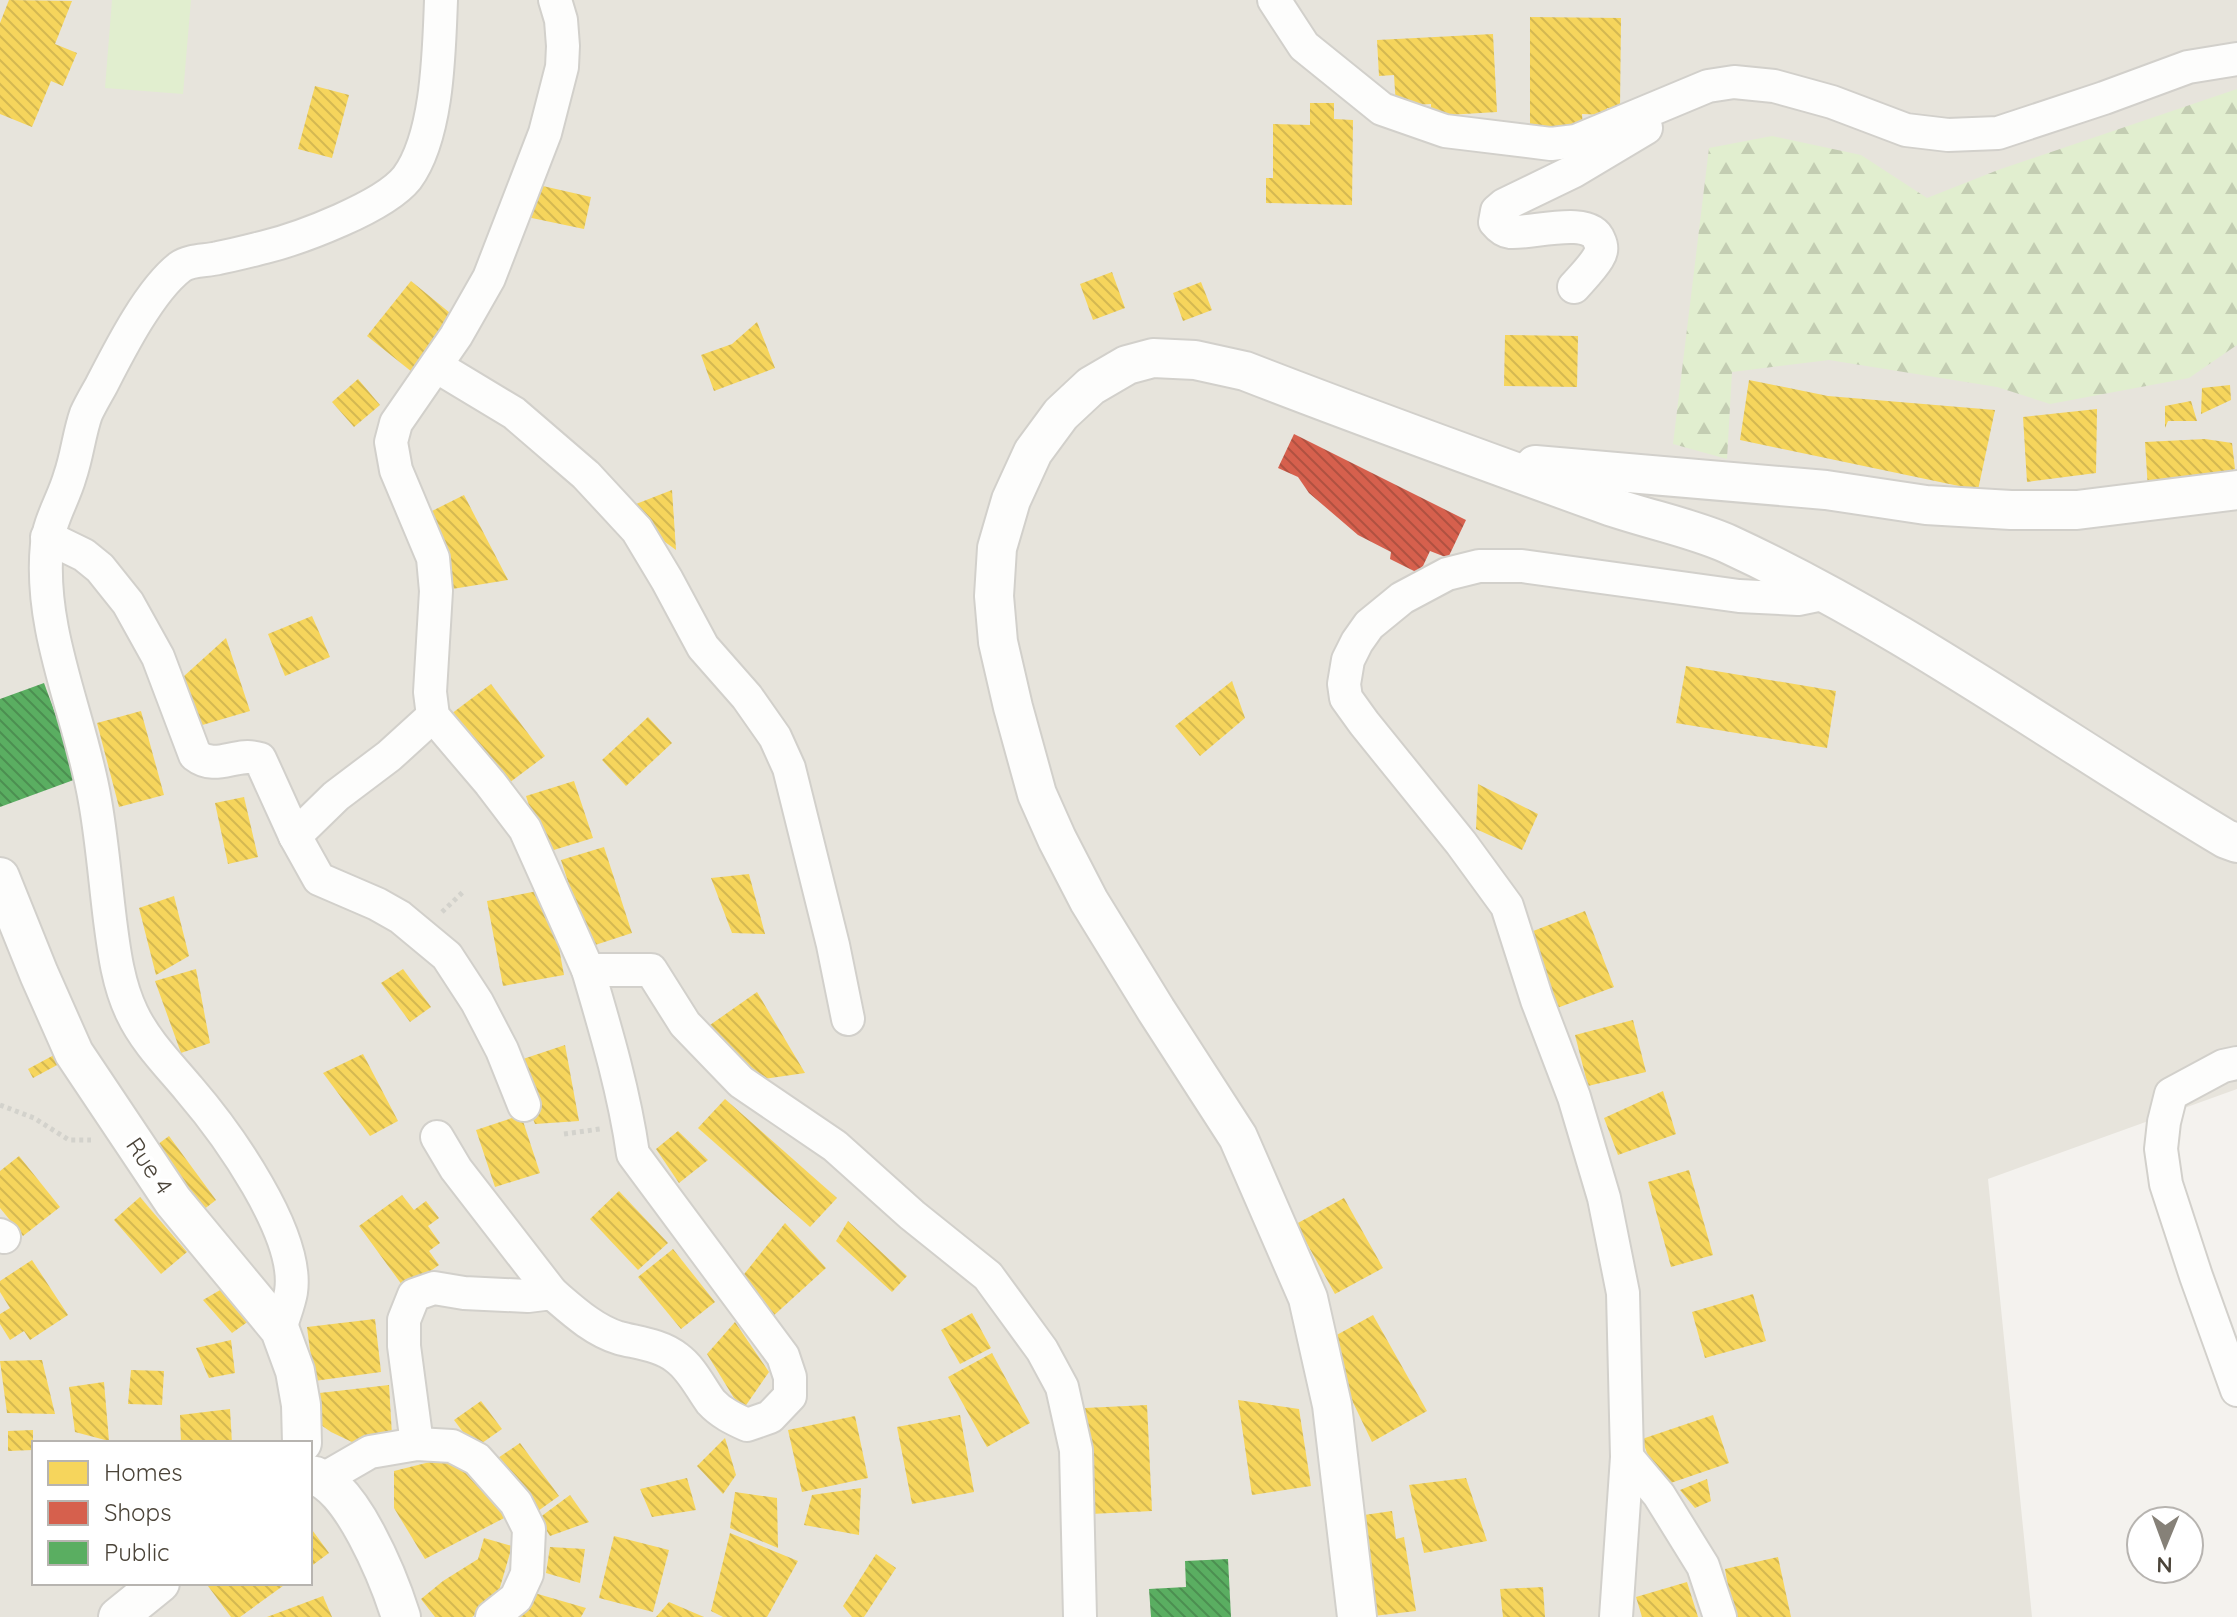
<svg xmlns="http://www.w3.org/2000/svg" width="2237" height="1617" font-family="Quicksand,sans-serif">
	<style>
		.residential { fill: #e7e4dc; fill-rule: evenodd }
		.green { fill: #e1eecf }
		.forest { fill: url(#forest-firs) }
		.homes { fill: url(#homes-back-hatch) }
		.shops { fill: url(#shops-back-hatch) }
		.public { fill: url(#public-back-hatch) }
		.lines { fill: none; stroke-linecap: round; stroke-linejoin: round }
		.minor-casing { stroke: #d2d0cb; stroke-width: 36 }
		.tertiary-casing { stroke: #d2d0cb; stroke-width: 42 }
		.path { stroke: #d3d2cc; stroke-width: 5; stroke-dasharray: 4 4; stroke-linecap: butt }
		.minor { stroke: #fdfdfc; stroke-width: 32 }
		.tertiary { stroke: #fdfdfc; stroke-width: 38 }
		.labels { text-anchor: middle; stroke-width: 8; stroke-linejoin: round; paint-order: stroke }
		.street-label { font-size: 24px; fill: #4b4439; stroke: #fff }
	</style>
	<defs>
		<pattern id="forest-firs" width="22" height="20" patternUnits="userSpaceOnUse" patternTransform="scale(2)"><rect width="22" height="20" fill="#e1eecf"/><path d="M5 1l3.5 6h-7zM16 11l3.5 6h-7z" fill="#c3cdb2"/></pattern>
		<pattern id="homes-back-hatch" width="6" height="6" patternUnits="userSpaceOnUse" patternTransform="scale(2)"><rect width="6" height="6" fill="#f6d55c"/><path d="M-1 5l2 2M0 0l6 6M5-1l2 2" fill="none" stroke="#d4b851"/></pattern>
		<pattern id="shops-back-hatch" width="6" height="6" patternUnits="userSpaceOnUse" patternTransform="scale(2)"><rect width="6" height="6" fill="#d6604d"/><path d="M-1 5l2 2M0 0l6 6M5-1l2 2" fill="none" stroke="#b05141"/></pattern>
		<pattern id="public-back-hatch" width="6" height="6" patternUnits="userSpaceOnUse" patternTransform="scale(2)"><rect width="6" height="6" fill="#5aae61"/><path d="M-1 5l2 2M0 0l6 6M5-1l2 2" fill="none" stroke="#4c8f51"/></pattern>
	</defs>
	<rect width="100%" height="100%" fill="#f4f2ee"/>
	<path class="residential" d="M0 0H2237V1089L1988 1179 2032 1617H0ZM34 1443H310V1583H34Z"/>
	<polygon class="green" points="112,0 191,0 183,94 105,88"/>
	<polygon class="forest" points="2237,89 2237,345 2189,378 2050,404 1997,387 1829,360 1732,372 1727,459 1673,444 1709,148 1772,136 1861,155 1927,198 1998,170"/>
	<g class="homes">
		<polygon points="9,0 72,1 55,44 77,53 63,86 51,81 32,127 0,114 0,23"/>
		<polygon points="1530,17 1621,18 1620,108 1607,108 1607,115 1582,114 1583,128 1530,128"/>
		<polygon points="1493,34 1497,112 1431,116 1431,104 1396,106 1394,75 1379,76 1377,40"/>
		<polygon points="315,86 349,95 332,158 298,149"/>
		<polygon points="1310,103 1334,103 1334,119 1353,120 1352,205 1266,203 1266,178 1273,178 1273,124 1310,125"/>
		<polygon points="534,184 591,197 584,229 527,217"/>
		<polygon points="1112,272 1125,308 1093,320 1080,284"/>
		<polygon points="411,281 461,322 417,376 367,336"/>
		<polygon points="1201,282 1212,310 1183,321 1173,293"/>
		<polygon points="757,322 775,368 714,391 701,355 732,344"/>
		<polygon points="1505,335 1578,336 1577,387 1504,386"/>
		<polygon points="358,379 380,405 354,427 332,402"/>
		<polygon points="1749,380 1828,396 1995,410 1978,490 1740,440"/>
		<polygon points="2230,385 2231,400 2201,414 2202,388"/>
		<polygon points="2191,401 2197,421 2168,421 2165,428 2165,406"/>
		<polygon points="2097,409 2096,473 2027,482 2023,417"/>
		<polygon points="2205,439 2232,443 2235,469 2187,487 2148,490 2145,442"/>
		<polygon points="672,490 676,550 631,517 636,504"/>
		<polygon points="464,495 508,580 452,589 416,519"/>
		<polygon points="312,616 330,657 285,676 268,634"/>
		<polygon points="226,638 250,711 199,726 183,677"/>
		<polygon points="1686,666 1836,691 1827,748 1676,723"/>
		<polygon points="1232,681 1245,718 1200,756 1175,726"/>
		<polygon points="491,684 545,756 505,786 451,714"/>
		<polygon points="141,711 164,795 119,807 97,723"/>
		<polygon points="648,717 672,743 626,786 602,760"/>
		<polygon points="574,781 593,838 544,853 526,796"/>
		<polygon points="1478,784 1538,814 1522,850 1476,829"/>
		<polygon points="244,797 258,857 228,864 215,803"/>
		<polygon points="604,847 632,933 589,947 561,860"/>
		<polygon points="749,874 765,934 732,933 711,878"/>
		<polygon points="548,889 564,975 503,986 487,901"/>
		<polygon points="174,896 189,956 156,975 139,908"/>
		<polygon points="1585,911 1614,987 1557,1008 1528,933"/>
		<polygon points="196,969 210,1043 181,1053 155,981"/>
		<polygon points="403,969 431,1007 410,1022 381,983"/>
		<polygon points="757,992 805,1073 757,1080 710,1025"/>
		<polygon points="1633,1020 1646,1072 1588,1086 1575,1035"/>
		<polygon points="565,1045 579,1121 535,1124 511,1063"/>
		<polygon points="363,1054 398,1121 370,1136 323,1073"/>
		<polygon points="54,1055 59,1064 33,1078 28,1069"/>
		<polygon points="1663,1091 1676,1134 1618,1155 1604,1118"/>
		<polygon points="725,1099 837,1198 810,1227 698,1128"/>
		<polygon points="521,1115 540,1173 495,1187 476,1130"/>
		<polygon points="678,1131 708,1160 679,1183 656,1149"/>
		<polygon points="169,1136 216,1200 194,1217 146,1153"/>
		<polygon points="19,1156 60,1207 23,1236 0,1208 0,1171"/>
		<polygon points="1689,1170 1713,1255 1671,1267 1648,1182"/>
		<polygon points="619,1191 668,1243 638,1270 590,1219"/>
		<polygon points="402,1195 414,1210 426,1201 439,1218 428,1226 440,1243 429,1251 439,1265 405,1289 359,1226"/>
		<polygon points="140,1197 187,1252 161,1274 114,1220"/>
		<polygon points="1344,1198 1383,1268 1335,1294 1296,1224"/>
		<polygon points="848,1221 907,1276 892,1292 836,1241"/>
		<polygon points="785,1223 826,1268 771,1318 741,1278"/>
		<polygon points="673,1249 715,1302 681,1329 638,1277"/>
		<polygon points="32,1260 68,1315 30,1340 24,1331 10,1340 0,1324 0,1314 10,1308 0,1292 0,1281"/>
		<polygon points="227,1286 253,1318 232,1333 203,1300"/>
		<polygon points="1753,1294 1766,1341 1705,1358 1692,1312"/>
		<polygon points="972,1313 991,1348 960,1364 941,1330"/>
		<polygon points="1373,1315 1427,1411 1372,1442 1324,1342"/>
		<polygon points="375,1319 381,1372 314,1381 307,1327"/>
		<polygon points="735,1322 769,1372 742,1411 707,1354"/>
		<polygon points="231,1340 235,1373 209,1378 196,1348"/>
		<polygon points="992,1353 1030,1423 987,1447 948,1377"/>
		<polygon points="42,1360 55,1414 7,1413 0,1361"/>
		<polygon points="131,1370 164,1371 162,1405 128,1404"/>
		<polygon points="104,1382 109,1441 75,1432 69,1387"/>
		<polygon points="389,1385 392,1435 378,1446 352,1442 331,1432 321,1425 311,1394"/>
		<polygon points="1238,1400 1299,1409 1311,1486 1252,1495"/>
		<polygon points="481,1401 502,1429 475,1448 454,1420"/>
		<polygon points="1147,1405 1152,1511 1091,1514 1085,1408"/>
		<polygon points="230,1409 232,1443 181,1443 180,1415"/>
		<polygon points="960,1415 974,1492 912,1504 897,1427"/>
		<polygon points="1713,1415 1729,1463 1659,1487 1642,1439"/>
		<polygon points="855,1416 868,1478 802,1492 788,1430"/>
		<polygon points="33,1430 33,1450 8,1451 8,1431"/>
		<polygon points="725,1438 736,1475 723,1494 697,1466"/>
		<polygon points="520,1443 559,1496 531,1516 492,1462"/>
		<polygon points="438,1460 482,1471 510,1515 425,1559 394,1508 394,1471"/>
		<polygon points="687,1478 696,1510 652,1517 640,1489"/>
		<polygon points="1466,1478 1487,1541 1424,1553 1409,1485"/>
		<polygon points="1707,1479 1711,1501 1695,1508 1680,1490"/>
		<polygon points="861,1488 859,1535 804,1525 812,1495"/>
		<polygon points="735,1492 777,1498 778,1548 730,1528"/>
		<polygon points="570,1495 589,1522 550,1536 539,1518"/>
		<polygon points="1392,1511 1396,1539 1404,1537 1416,1611 1365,1617 1350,1517"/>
		<polygon points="310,1527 329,1553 310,1567"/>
		<polygon points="730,1533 798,1561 767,1617 723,1617 711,1611"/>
		<polygon points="614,1536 669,1550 653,1612 599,1598"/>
		<polygon points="484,1538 512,1546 496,1601 472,1617 435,1617 421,1599 443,1581 478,1559"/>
		<polygon points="550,1547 585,1549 580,1583 546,1573"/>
		<polygon points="876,1554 896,1568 864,1617 852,1617 843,1606"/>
		<polygon points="1778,1557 1791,1617 1733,1617 1725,1569"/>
		<polygon points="1687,1582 1698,1617 1642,1617 1636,1597"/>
		<polygon points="211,1583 287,1583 240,1617 231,1617 208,1586"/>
		<polygon points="1543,1587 1545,1617 1503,1617 1500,1589"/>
		<polygon points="531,1592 586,1608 581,1617 520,1617"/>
		<polygon points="323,1596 332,1617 267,1617"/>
		<polygon points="669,1602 704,1617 656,1617"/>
	</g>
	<polygon class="shops" points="1294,434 1466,520 1448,558 1430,551 1423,566 1416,572 1390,559 1391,552 1358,535 1309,493 1298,477 1278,468"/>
	<g class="public">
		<polygon points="44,683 79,778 0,807 0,699"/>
		<polygon points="1228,1559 1231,1617 1151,1617 1149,1589 1186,1587 1185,1561"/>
	</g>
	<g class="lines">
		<g class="minor-casing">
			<g id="minor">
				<polyline points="555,0 561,20 563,46 562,67 545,133 489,278 456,336 396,423 391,442 396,470 433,558 436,591 430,692 433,716 490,783 525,829 588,970 651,970 685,1024 741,1082 835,1146 912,1215 988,1276 1042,1350 1062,1387 1076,1450 1080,1617"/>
				<polyline points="1274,0 1304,46 1382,109 1445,131 1551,144 1576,141 1708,86 1734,82 1774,86 1832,102 1906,130 1948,135 1998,133 2104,98 2188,67 2237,59"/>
				<path d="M1574 287C1582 278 1592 268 1598 258 1602 252 1602 246 1599 240 1590 215 1531 234 1510 232 1503 231 1499 227 1495 222L1497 211 1504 205 1574 171 1646 128"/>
				<polyline points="436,366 514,413 586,475 637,530 667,580 703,647 747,697 775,737 789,768 833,945 848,1019"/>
				<path d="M47 537 84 555 100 568 128 603 158 657 195 755C217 772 235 751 260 759L295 836 319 879 377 904 400 917 447 956 477 1002 502 1050 524 1105"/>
				<polyline points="295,836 336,796 389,756 433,716"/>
				<polyline points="2237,1063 2223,1066 2171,1094 2164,1122 2161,1149 2166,1184 2196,1276 2237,1390"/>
				<polyline points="437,1137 456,1169 552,1293"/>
				<polyline points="0,1235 4,1237"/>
				<path d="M280 1330C283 1318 289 1304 291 1292 300 1234 226 1132 189 1089 169 1065 145 1041 132 1013 118 984 114 951 110 920 105 880 102 840 95 801 81 716 38 632 47 544 49 521 64 498 70 476 77 456 79 434 86 414 90 405 96 395 101 386 119 351 149 291 180 267 189 260 207 261 218 258 234 255 249 251 265 247 301 238 384 207 407 178 438 136 439 51 441 0"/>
				<path d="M417 1444 404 1346V1320L414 1295 434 1288 464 1293 528 1296 552 1293C572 1310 593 1330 619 1338 638 1343 661 1345 677 1358 692 1369 700 1387 711 1402 721 1413 734 1419 747 1425L770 1417 790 1396V1377L783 1356 633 1154C624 1091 606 1031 588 970"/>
				<polyline points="1627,1457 1659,1495 1703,1566 1720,1617"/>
				<polyline points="325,1478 370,1452 417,1444 452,1446 477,1459 516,1503 529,1529 527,1574 516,1598 492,1617"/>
				<polyline points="1616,1617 1627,1457 1623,1293 1604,1198 1574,1097 1537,1000 1507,906 1461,843 1364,723 1346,698 1344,684 1348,660 1357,642 1369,625 1402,598 1447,574 1479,566 1522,566 1739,596 1798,599 1827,593"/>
			</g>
		</g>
		<g class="tertiary-casing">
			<g id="tertiary">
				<polyline points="1535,465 1826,490 1926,505 2011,510 2077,510 2237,490"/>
				<polyline points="0,877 39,974 74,1053 173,1201 280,1330 295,1371 301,1405 302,1443"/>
				<path d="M310 1475C350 1479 390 1582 401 1617"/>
				<polyline points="118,1617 160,1583"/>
				<path d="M1357 1617 1332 1405 1308 1298 1238 1137 1156 1010 1089 901 1057 839 1037 794 1013 707 998 642 994 596 997 548 1011 500 1033 452 1061 414 1091 386 1127 365 1153 358 1195 360 1245 371C1363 417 1482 460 1601 503 1641 518 1690 527 1728 544 1903 625 2060 740 2226 839L2237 843"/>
			</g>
		</g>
		<g class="path">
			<polyline points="442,912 464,891"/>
			<polyline points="0,1105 34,1118 69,1140 91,1140"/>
			<polyline points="564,1134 600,1129"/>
		</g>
		<use href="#minor" class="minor"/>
		<use href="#tertiary" class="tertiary"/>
	</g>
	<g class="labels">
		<g class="street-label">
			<text transform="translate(149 1166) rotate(56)" y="8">Rue 4</text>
		</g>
	</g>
	<rect x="32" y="1441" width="280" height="144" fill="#ffffff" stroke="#b7b4b0" stroke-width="2"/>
	<rect x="48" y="1461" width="40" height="24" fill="#f6d55c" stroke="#b7b4b0" stroke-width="2"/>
	<text x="104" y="1481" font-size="24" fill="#4b4439">Homes</text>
	<rect x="48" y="1501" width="40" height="24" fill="#d6604d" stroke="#b7b4b0" stroke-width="2"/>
	<text x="104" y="1521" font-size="24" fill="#4b4439">Shops</text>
	<rect x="48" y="1541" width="40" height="24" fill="#5aae61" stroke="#b7b4b0" stroke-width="2"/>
	<text x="104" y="1561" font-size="24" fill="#4b4439">Public</text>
	<g transform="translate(2165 1545) rotate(181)"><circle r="38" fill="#ffffff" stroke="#b7b4b0" stroke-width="2"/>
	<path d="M0-6L14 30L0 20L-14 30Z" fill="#868178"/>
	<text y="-12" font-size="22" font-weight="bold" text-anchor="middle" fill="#4b4439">N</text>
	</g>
</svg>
